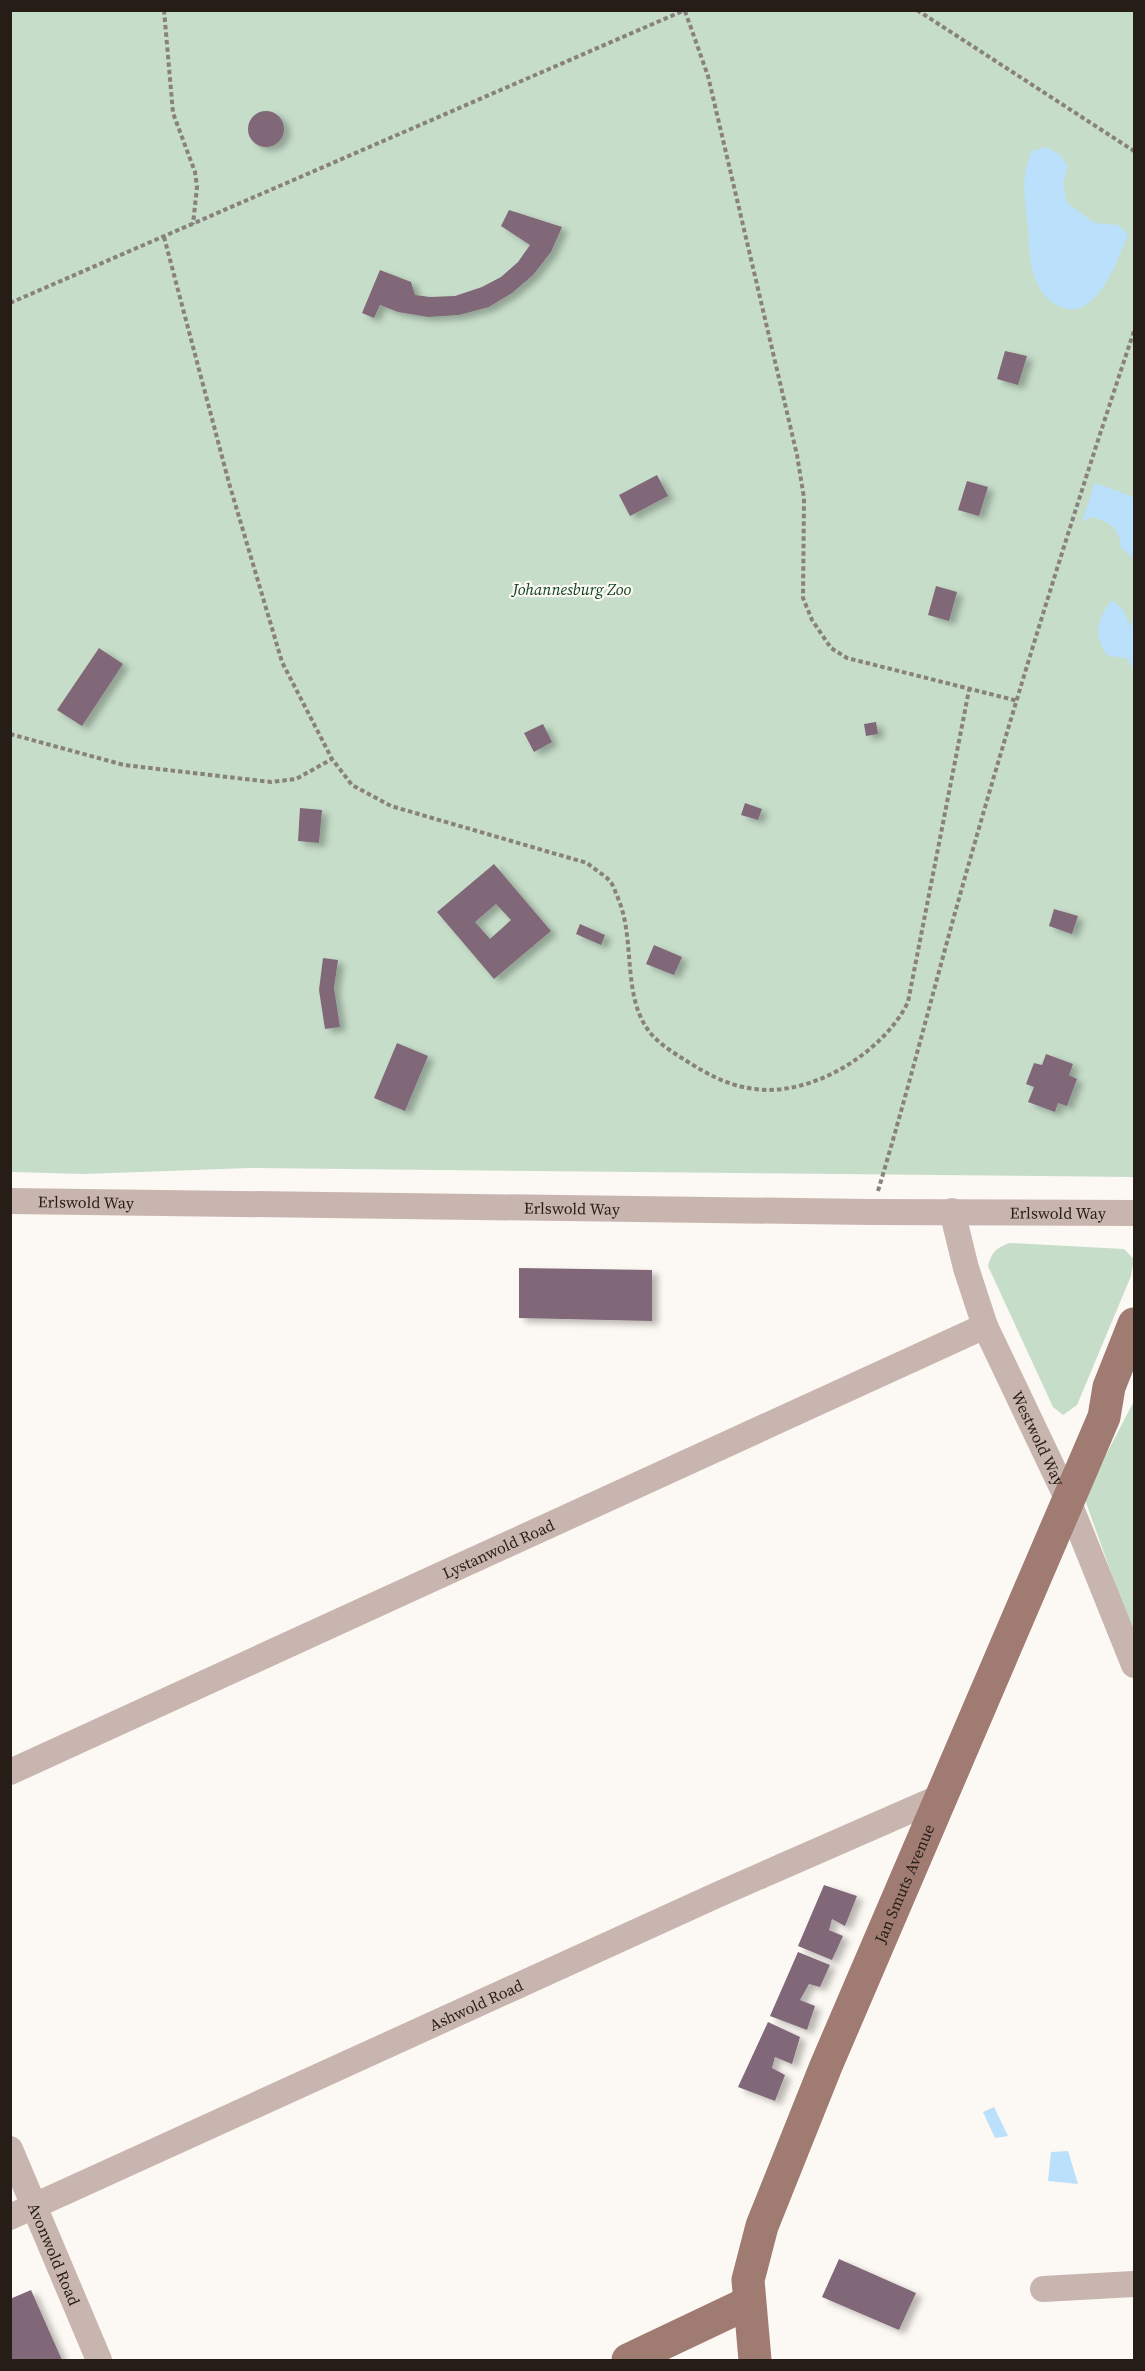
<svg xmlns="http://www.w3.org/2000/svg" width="1145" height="2371" font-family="'Source Serif 4',serif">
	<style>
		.green { fill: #c6ddc9 }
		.water { fill: #bae0fc }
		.building { fill: #806878; fill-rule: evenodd; filter: url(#shadow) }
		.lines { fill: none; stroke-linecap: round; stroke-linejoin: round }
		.path { stroke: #89827c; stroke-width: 4; stroke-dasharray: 4.5 3; stroke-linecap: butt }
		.minor { stroke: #c9b5af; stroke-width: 26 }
		.major { stroke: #9f7b72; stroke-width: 33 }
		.labels { text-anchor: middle; stroke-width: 4.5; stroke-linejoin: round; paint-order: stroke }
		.park-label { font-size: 16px; font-style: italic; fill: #0d431d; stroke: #fcf8f3 }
		.street-label { font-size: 16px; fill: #261e16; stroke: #fcf8f3 }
	</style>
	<defs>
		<filter id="shadow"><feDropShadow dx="6" dy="4" stdDeviation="3" flood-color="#0004"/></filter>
	</defs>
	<rect width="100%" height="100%" fill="#fcf8f3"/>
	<g class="green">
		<polygon points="11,11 1134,11 1134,1177 249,1168 85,1174 11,1172"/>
		<path d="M1009 1243 1124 1249 1134 1259 1131 1276 1077 1405 1063 1415 1053 1407 988 1266C991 1253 996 1248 1009 1243Z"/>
		<polygon points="1134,1401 1134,1637 1084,1497"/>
	</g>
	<g class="water">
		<path d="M1046 147 1059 154 1068 166 1063 183 1067 203 1095 223 1118 225 1128 234C1119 257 1096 323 1061 307 1046 301 1038 288 1033 273 1029 259 1029 241 1028 227 1025 199 1020 177 1032 151Z"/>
		<path d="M1095 483 1134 497V558L1121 548C1120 528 1110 522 1092 517L1082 522Z"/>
		<path d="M1112 600 1124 611 1130 627 1134 613V672L1127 658 1108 656C1093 637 1097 618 1112 600Z"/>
		<polygon points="994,2107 1008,2136 995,2138 983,2112"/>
		<polygon points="1068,2151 1078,2184 1048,2181 1051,2152"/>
	</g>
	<g class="building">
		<circle cx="266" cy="129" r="18"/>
		<polygon points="509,210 562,227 551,252 533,275 512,293 489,307 459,315 428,317 398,312 380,305 374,318 362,313 380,270 411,282 415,295 430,297 455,296 482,287 501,277 518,262 530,245 501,226"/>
		<polygon points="1005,351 1027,356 1018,385 997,379"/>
		<polygon points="657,475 668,496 630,516 619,495"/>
		<polygon points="967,481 988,487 979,516 958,510"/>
		<polygon points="936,586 957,592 949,621 928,615"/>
		<polygon points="99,648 123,664 82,726 57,710"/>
		<polygon points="876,722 878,734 866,736 864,724"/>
		<polygon points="543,724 552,742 534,752 524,733"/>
		<polygon points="745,803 762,809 758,820 741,815"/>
		<polygon points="300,808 322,810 319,843 298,841"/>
		<path d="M494 864 551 931 494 979 437 912ZM496 904 511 920 490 939 475 922Z"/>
		<polygon points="1054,909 1078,916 1072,934 1049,926"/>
		<polygon points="580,924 605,935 601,945 576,934"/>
		<polygon points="654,945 682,957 674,975 646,964"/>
		<polygon points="323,958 338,960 334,988 340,1027 325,1029 319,990"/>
		<polygon points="397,1043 428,1056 405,1111 374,1098"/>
		<polygon points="1046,1054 1073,1064 1069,1075 1077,1079 1067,1106 1058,1103 1055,1112 1028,1102 1034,1087 1026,1084 1034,1063 1042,1065"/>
		<polygon points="519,1268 652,1270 652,1321 519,1318"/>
		<polygon points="824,1885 857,1896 845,1926 832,1919 829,1930 843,1936 832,1960 798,1946"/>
		<polygon points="798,1952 830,1965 820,1987 809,1984 800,2000 815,2006 807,2030 770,2016"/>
		<polygon points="768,2022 800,2037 792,2064 775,2057 772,2068 785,2075 775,2101 738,2087"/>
		<polygon points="839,2259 916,2293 899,2330 822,2297"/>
		<polygon points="31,2290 62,2360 10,2360 10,2299"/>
	</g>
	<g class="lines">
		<g class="path">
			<polyline points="164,10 173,113 195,172 197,187 193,224"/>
			<polyline points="917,10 1134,151"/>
			<polyline points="685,11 708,76 797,455 804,498 803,598 812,620 831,648 847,658 1018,701"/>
			<path d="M164 237 229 483 282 662 332 759 352 785 391 806 587 863C594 869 603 874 609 880 613 884 615 891 617 896 637 939 620 998 652 1035 661 1045 674 1053 685 1060 707 1074 728 1086 755 1089 812 1097 884 1052 908 1002L969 690"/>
			<polyline points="10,303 685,10"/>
			<polyline points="10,734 124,765 271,782 296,779 332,759"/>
			<path d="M878 1191C905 1101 928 1011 953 920 1008 722 1069 526 1134 331"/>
		</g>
		<g class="minor">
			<path id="s1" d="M10 1201 871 1212 1134 1213"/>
			<path id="s2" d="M952 1211 966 1268 985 1326 1067 1498 1134 1665"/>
			<path id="s3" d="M10 1772 985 1326"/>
			<path id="s4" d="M10 2149 99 2360"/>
			<path id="s5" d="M10 2217 717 1895 943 1796"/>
			<polyline points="1043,2289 1134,2284"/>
		</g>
		<g class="major">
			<polyline points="628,2360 748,2303"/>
			<path id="s6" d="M755 2360 748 2280 762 2226 826 2066 1104 1417 1109 1387 1134 1324"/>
		</g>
	</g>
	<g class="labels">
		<g class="park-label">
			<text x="572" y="595">Johannesburg Zoo</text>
		</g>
		<g class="street-label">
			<text dy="6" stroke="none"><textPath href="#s1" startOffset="76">Erlswold Way</textPath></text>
			<text dy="6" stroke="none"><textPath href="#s1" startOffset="562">Erlswold Way</textPath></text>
			<text dy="6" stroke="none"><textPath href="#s1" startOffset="1048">Erlswold Way</textPath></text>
			<text dy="6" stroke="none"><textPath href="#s2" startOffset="244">Westwold Way</textPath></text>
			<text dy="6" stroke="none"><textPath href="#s3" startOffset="537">Lystanwold Road</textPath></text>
			<text dy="6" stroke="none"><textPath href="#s6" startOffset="507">Jan Smuts Avenue</textPath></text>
			<text dy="6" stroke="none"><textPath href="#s5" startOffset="512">Ashwold Road</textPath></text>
			<text dy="6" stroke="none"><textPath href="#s4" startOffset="114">Avonwold Road</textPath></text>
		</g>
	</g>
	<rect width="1145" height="2371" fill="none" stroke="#261e16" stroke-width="24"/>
</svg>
